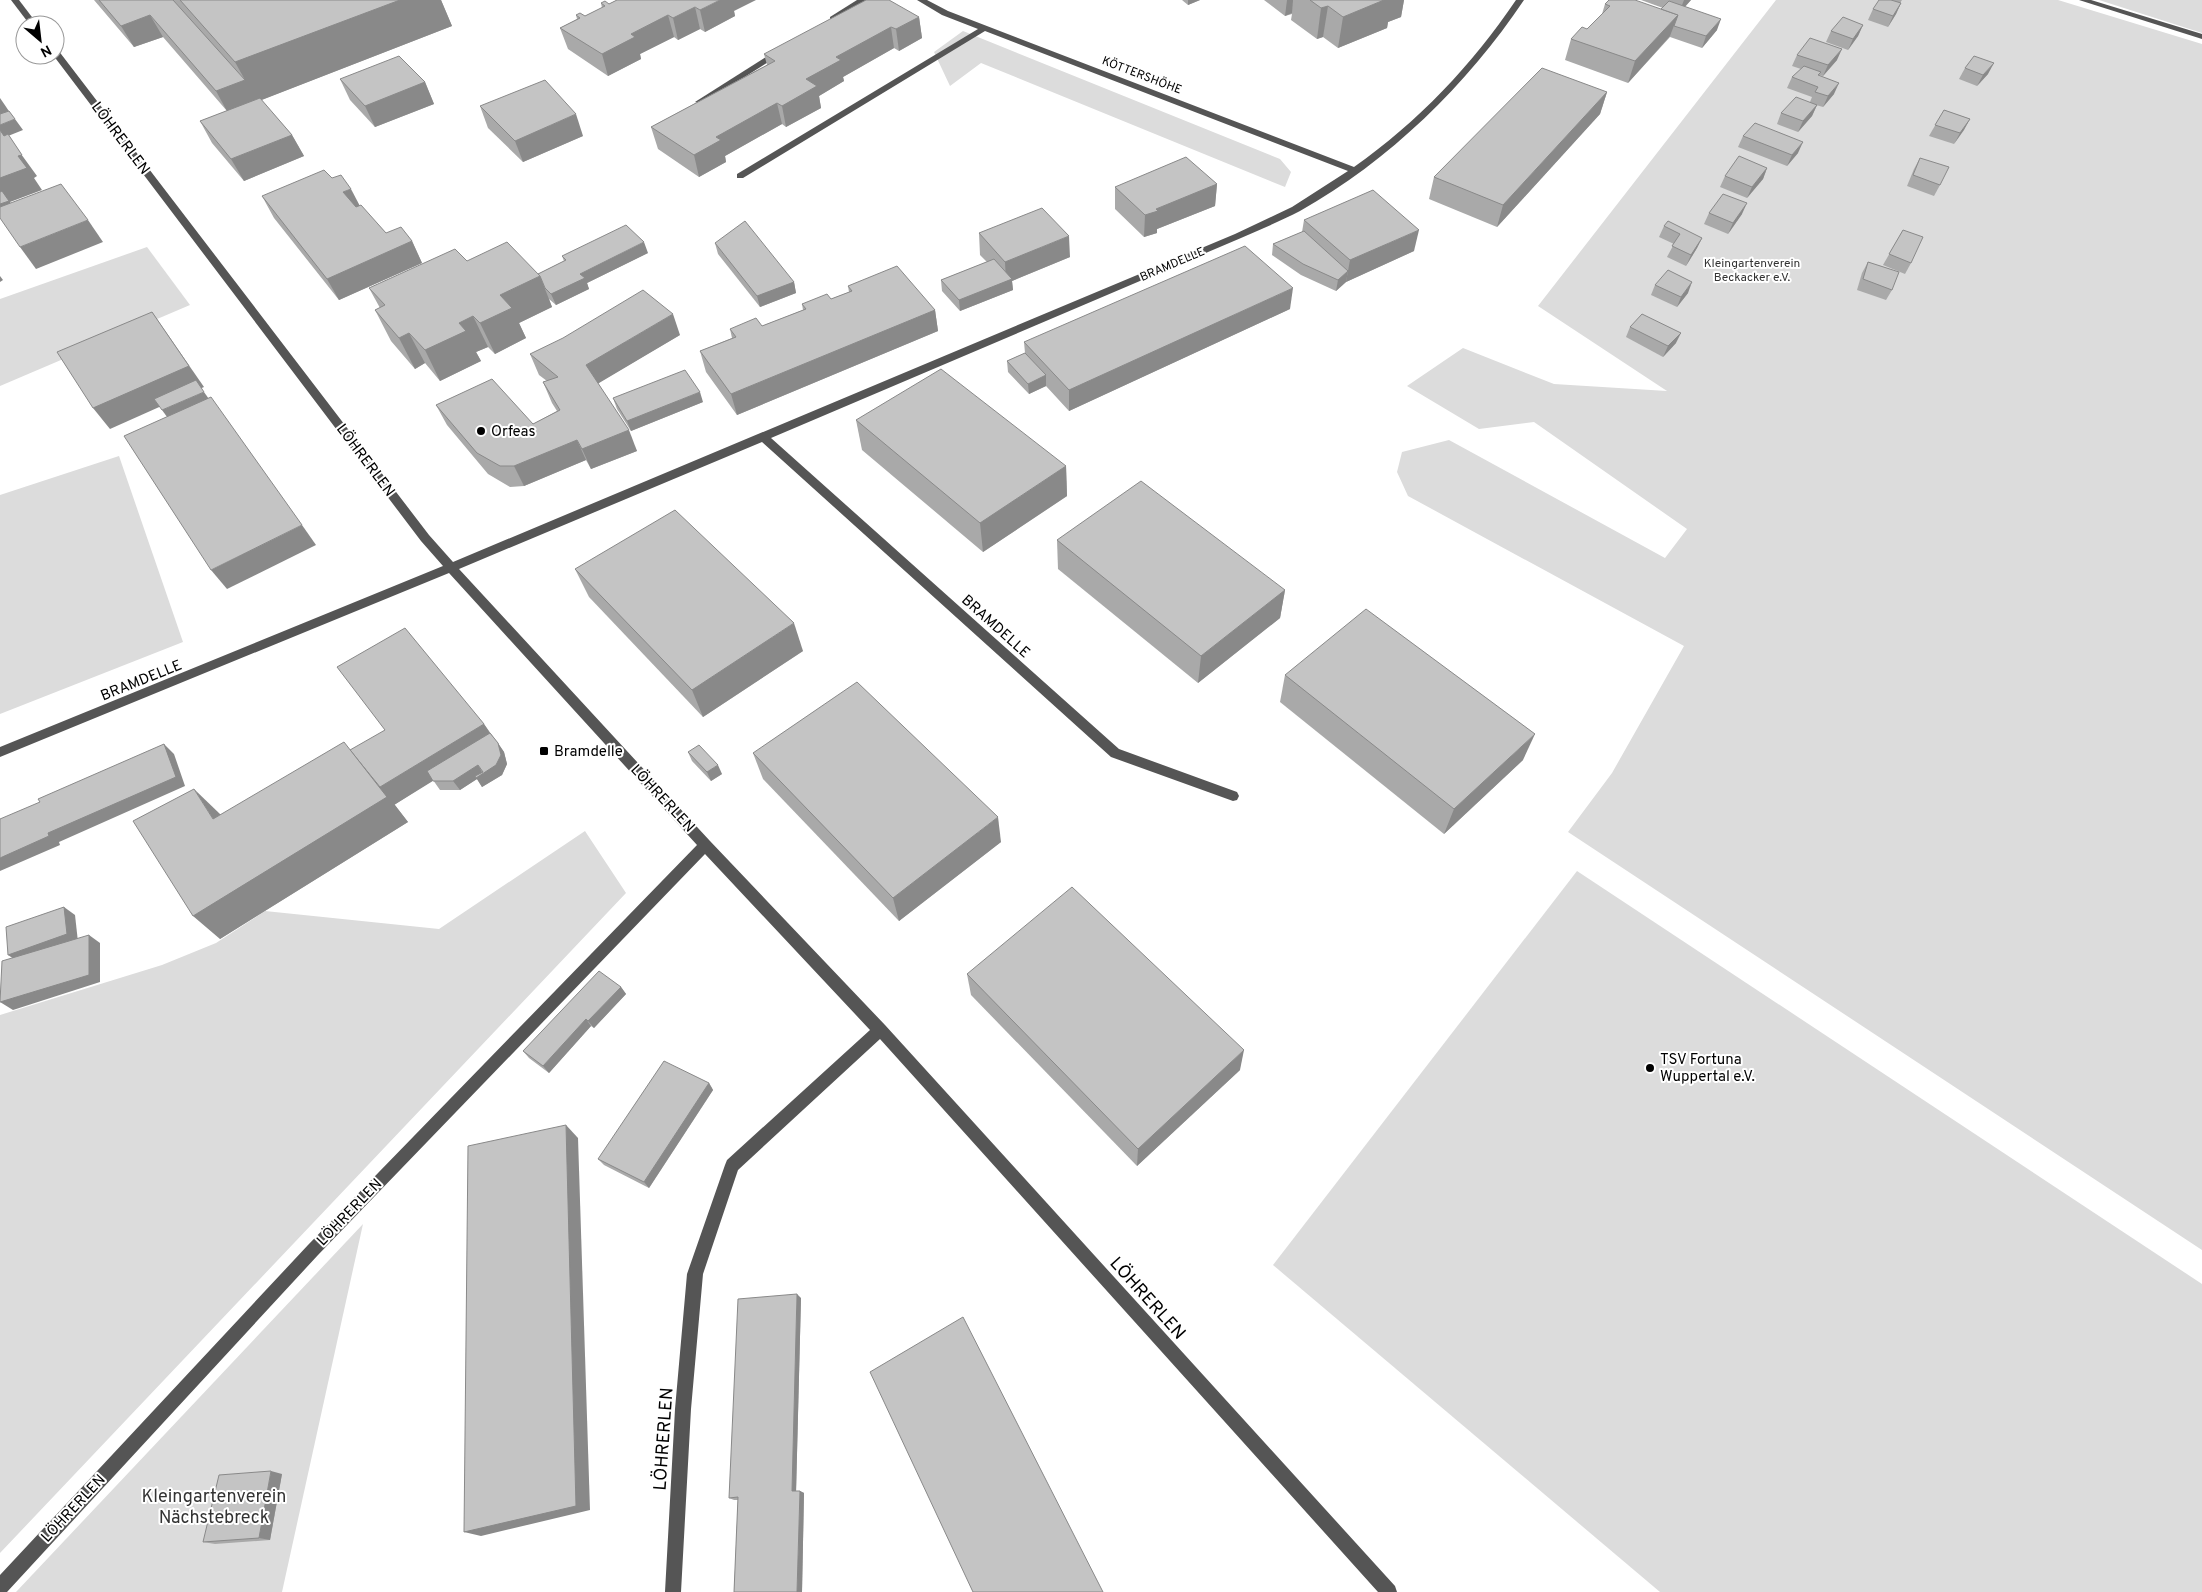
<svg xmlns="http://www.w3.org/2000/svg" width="2202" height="1592" font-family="Overpass,sans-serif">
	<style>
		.green { fill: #dcdcdc }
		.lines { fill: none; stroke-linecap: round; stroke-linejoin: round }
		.minor { fill: #555; fill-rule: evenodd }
		.wall { fill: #a9a9a9 }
		.shaded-wall { fill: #898989 }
		.building { fill: #c4c4c4; stroke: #898989 }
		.poi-dot { fill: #000; stroke: #fff; stroke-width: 2 }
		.labels { text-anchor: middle; stroke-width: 4; stroke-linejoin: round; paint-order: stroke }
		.far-street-label { font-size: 12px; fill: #000; stroke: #fff }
		.far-park-label { font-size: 12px; fill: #333; stroke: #fff }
		.street-label { font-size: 15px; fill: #000; stroke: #fff }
		.poi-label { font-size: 15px; fill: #000; stroke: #fff; text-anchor: start }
		.near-street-label { font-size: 18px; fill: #000; stroke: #fff }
		.near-park-label { font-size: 18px; fill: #333; stroke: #fff }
	</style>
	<rect width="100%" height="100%" fill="#fff"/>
	<g class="green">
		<polygon points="1776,0 2058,0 2202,44 2202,1250 1568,832 1612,773 1684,646 1408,496 1397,472 1402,452 1449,440 1665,558 1687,529 1534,422 1479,429 1407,386 1463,348 1554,384 1667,391 1538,306"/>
		<polygon points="2099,0 2202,0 2202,33"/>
		<polygon points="963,31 1280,159 1291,172 1285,187 981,63 950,86 934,52"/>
		<polygon points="147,247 190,305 0,386 0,299"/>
		<polygon points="119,456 183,642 0,714 0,495"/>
		<polygon points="585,831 626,893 0,1553 0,1015 162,965 216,943 265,911 439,929"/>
		<polygon points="1577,871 2202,1284 2202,1592 1660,1592 1273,1265"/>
		<polygon points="363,1224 282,1592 16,1592"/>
	</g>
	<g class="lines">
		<g class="minor">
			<polygon points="11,0 19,0 38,25 30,25"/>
			<polygon points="857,0 867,0 836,21 830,21 830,17"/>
			<path d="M917 0H927L948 11 1354 167C1418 122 1472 65 1516 0H1524C1467 85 1389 161 1300 211 1281 221 1261 229 1241 238L771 438 1119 749 1237 792 1239 796 1237 800 1233 801 1111 757 762 442 459 569 710 841 885 1025 1395 1586 1397 1592H1378L880 1039 738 1170 703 1274 691 1409 681 1592H665L675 1409 687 1274 725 1165 727 1160 870 1030 705 854 318 1255 7 1592H0V1575L308 1245 697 845 449 573 0 757V747L443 566 421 541 53 55H55V49L58 50 429 535 453 562 1235 234 1292 207 1348 171 985 31 743 178H737V174L978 29 942 15Z"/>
			<polygon points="2079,0 2091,0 2202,34 2202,39"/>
			<polygon points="777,50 784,52 702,104 695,102"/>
		</g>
	</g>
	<g class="wall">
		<polygon points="94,0 441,0 452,26 261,100 292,135 304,156 244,181 212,143 200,121 227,111 163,37 134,47"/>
		<polygon points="617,0 734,11 735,16 705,32 700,29 678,40 674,37 640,54 641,59 608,76 568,49 560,28 577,19 576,15 585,16 602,8 601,3 609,4"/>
		<polygon points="1182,0 1200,0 1188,5"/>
		<polygon points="1264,0 1404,0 1401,17 1388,22 1387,28 1338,48 1323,37 1317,39 1291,20 1292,14 1285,16"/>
		<polygon points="1641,0 1691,0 1685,7 1717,30 1702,48 1670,37 1628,83 1565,60 1571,39 1587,29 1602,14 1605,4 1661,9 1663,8"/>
		<polygon points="1892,0 1902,0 1900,3 1901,3 1896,14 1888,27 1868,20 1873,9"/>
		<polygon points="919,17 922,38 899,51 894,48 843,77 844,81 819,96 821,108 786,127 782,124 725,156 726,162 699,177 658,149 651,127 767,65 764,54"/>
		<polygon points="1863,25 1858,36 1848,50 1826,42 1831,31"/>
		<polygon points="1797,55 1837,60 1823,76 1819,75 1834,94 1823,107 1816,105 1817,105 1812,116 1798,132 1777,124 1781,113 1810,102 1812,97 1787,88 1792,77 1801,69 1792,66"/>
		<polygon points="1965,68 1988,74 1977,86 1959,79"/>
		<polygon points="340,79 425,82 434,104 375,127 350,100"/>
		<polygon points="1607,92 1600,114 1497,227 1429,199 1434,177"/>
		<polygon points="480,106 583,136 523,162 488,128"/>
		<polygon points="1944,110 1970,119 1954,144 1929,136"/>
		<polygon points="1743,136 1798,153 1787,166 1738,147"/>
		<polygon points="1920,158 1940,185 1934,196 1907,186 1914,169"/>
		<polygon points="1767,168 1763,179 1747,198 1720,187 1725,176"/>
		<polygon points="1217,184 1215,206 1157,229 1157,233 1144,237 1115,209 1115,187"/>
		<polygon points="262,196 360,206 386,233 412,241 422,263 339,300 274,218"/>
		<polygon points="1709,213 1742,214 1728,234 1704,224"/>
		<polygon points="1304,220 1414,251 1346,282 1336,291 1301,275 1272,255 1273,244 1302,232"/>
		<polygon points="1664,226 1702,238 1697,248 1686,266 1667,257 1674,244 1659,237"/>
		<polygon points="1903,230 1911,263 1905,274 1883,265"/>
		<polygon points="979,233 1070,257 1012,281 1013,290 960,311 942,291 941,280 987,262 980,255"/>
		<polygon points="715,243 794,282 796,293 760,307 718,254"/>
		<polygon points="648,253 587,283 589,289 556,305 549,299 552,307 519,323 526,338 495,354 488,347 476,352 481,361 440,381 425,363 415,369 391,341 375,310 380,308 369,288 467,261 538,274 564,261 562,256"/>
		<polygon points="1868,262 1892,290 1886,300 1857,290 1862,273"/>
		<polygon points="1655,285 1688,293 1677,307 1651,295"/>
		<polygon points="848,286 935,310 938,331 737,415 706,372 700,351 732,338 730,329 762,326 803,310 802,304 831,299 849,292"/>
		<polygon points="1290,309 1069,411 1046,386 1029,394 1008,372 1007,361 1025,353 1024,342"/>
		<polygon points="1630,327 1676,343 1663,357 1626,337"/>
		<polygon points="680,335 598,383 637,451 591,469 586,460 524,486 510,487 488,474 447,425 436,405 533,424 557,411 552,403 543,382 547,381 539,375 530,354"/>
		<polygon points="613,398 703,402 631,431 617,409"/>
		<polygon points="856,420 1066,466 1067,496 983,552 862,450"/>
		<polygon points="1057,540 1285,590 1280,618 1198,683 1058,569"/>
		<polygon points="575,569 803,651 703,717 589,597"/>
		<polygon points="1285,675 1523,760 1444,834 1280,702"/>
		<polygon points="484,724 504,752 507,764 502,775 482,787 477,779 460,790 440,790 433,780 394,805 391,800 408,822 220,939 220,815 350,750"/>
		<polygon points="688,752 722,774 711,781 692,761"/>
		<polygon points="753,753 1001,842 899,921 763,779"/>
		<polygon points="967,974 1240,1070 1137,1166 971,995"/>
		<polygon points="621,987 626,994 594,1028 591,1026 549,1073 529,1058 523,1051"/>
		<polygon points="709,1083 713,1090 649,1188 604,1165 598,1159"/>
		<polygon points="801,1298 796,1491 800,1491 804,1493 802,1592 734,1592 738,1500 734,1500 729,1498"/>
		<polygon points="282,1474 270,1540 215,1544 203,1542"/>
	</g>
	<g class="shaded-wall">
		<polygon points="400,0 441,0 452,26 228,113 216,91 245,80 235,62"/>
		<polygon points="720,0 756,0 734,11 735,16 705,32 700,10"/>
		<polygon points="1188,0 1200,0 1188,5"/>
		<polygon points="1287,0 1293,0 1292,13 1285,16"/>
		<polygon points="1384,0 1404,0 1401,17 1388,22 1387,28 1338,48 1343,17"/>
		<polygon points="1684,0 1691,0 1679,13"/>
		<polygon points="1901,3 1896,14 1888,27 1893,16"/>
		<polygon points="1328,6 1323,37 1317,39 1321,8"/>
		<polygon points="695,7 700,29 678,40 673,18"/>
		<polygon points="150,15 163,37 134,47 121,26"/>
		<polygon points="668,15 674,37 640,54 641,59 608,76 602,54 631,34"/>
		<polygon points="1678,15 1670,36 1628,83 1635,61"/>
		<polygon points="919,17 922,38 899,51 896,29"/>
		<polygon points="1721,19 1717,30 1702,48 1706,36"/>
		<polygon points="1863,25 1858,36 1848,50 1853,39"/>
		<polygon points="891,27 894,48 843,77 844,81 819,96 821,108 786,127 782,106 806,79 836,57"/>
		<polygon points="1842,49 1837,60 1823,76 1828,65"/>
		<polygon points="1994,63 1988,74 1977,86 1983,75"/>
		<polygon points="425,82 434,104 375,127 365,106"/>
		<polygon points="1839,83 1834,94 1823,107 1828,96"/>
		<polygon points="1607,92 1600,114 1497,227 1503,205"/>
		<polygon points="0,98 13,117 0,122"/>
		<polygon points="777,103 782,124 725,156 726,162 699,177 694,155 716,137"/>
		<polygon points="1817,105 1812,116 1798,132 1803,121"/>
		<polygon points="576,114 583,136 523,162 515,141"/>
		<polygon points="15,119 23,130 8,136 37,176 34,178 42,190 10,202 17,212 0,218 0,125"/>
		<polygon points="1970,119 1964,130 1954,144 1960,133"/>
		<polygon points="292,135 304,156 244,181 231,159"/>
		<polygon points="1803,142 1798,153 1787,166 1792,155"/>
		<polygon points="1767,168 1763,179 1747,198 1752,187"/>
		<polygon points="1217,184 1215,206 1157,229 1157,233 1144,237 1145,215 1156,209"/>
		<polygon points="351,189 362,210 354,214 343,192"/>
		<polygon points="1747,203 1742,214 1728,234 1733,223"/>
		<polygon points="88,220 103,242 36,269 20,247"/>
		<polygon points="1419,230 1414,251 1346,282 1350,260"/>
		<polygon points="1069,236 1070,257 1012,281 1013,290 960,311 959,300 1006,281 1005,262"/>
		<polygon points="1702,238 1697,248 1686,266 1691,255"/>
		<polygon points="412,241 422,263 339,300 327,279"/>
		<polygon points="644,242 648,253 587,283 589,289 556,305 551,294 580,274"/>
		<polygon points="1348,271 1346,282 1336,291 1338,280"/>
		<polygon points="0,276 3,280 0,282"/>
		<polygon points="540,276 552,307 519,323 526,338 495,354 480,323 500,295"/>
		<polygon points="794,282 796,293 760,307 757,296"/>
		<polygon points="1692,282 1688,293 1677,307 1681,297"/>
		<polygon points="1293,288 1290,309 1069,411 1069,390"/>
		<polygon points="935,310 938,331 737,415 731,394"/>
		<polygon points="152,312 204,387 110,429 93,408"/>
		<polygon points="673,314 680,335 594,386 586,365"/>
		<polygon points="473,316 488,347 476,352 481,361 440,381 425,350 459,323"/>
		<polygon points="409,333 425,363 415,369 399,338"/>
		<polygon points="1681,333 1676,343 1663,357 1668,346"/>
		<polygon points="1046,375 1046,386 1029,394 1028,384"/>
		<polygon points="204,392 211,402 170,421 162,410"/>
		<polygon points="700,392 703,402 631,431 627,421"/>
		<polygon points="629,430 637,451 591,469 582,449"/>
		<polygon points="577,440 586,460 524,486 514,466"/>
		<polygon points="1066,466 1067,496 983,552 980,523"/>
		<polygon points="302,525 316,545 227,589 211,570"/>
		<polygon points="1285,590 1280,618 1198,683 1201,656"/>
		<polygon points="794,623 803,651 703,717 692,690"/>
		<polygon points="484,724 496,742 394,805 391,800 408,822 220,939 193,916 380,787"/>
		<polygon points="1535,734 1523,760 1444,834 1454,809"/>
		<polygon points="498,743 504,752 507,764 502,775 482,787 477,779 460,790 453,781 478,765 483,774"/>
		<polygon points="164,744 174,754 185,786 59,842 60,845 0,871 0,858"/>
		<polygon points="718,765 722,774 711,781 707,772"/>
		<polygon points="194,789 220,814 239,844 213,819"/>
		<polygon points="998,817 1001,842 899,921 893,898"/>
		<polygon points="64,907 75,915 78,942 20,963 8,955"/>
		<polygon points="89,935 100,943 100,982 13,1010 0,1002"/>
		<polygon points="621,987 626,994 594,1028 588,1021"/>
		<polygon points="586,1019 591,1026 549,1073 543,1066"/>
		<polygon points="1244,1050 1240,1070 1137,1166 1138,1149"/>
		<polygon points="709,1083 713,1090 649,1188 644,1182"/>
		<polygon points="566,1125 578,1138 590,1510 481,1536 464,1532"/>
		<polygon points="797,1294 801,1298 796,1494 792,1491"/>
		<polygon points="271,1471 282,1474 270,1540 259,1538"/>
		<polygon points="800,1491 804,1493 802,1592 797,1592"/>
	</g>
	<g class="building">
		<polygon points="99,0 173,0 245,80 216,91 150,15 121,26"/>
		<polygon points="180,0 400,0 235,62"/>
		<polygon points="617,0 720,0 700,10 695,7 673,18 668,15 631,34 635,37 602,54 560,28 580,18 576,15 580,13 585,16 605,6 601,3 605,1 609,4"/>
		<polygon points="866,0 889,0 919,17 896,29 891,27 836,57 841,60 806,79 817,86 782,106 777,103 716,137 721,140 694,155 651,127 775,61 764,54"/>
		<polygon points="1310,0 1384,0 1343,17 1328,6 1321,8"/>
		<polygon points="1609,0 1635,0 1678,15 1635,61 1571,39 1582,27 1587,29 1610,6 1605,4"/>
		<polygon points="1879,0 1891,0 1901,3 1893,16 1873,9"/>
		<polygon points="1669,1 1721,19 1706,36 1674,26 1678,15 1661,9"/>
		<polygon points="1843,17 1863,25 1853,39 1831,31"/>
		<polygon points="1810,38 1842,49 1828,65 1797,55"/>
		<polygon points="399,56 425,82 365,106 340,79"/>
		<polygon points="1974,56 1994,63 1983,75 1965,68"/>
		<polygon points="1804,66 1821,72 1818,75 1839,83 1828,96 1815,92 1818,87 1792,77"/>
		<polygon points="1542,68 1607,92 1503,205 1434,177"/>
		<polygon points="545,80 576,114 515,141 480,106"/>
		<polygon points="1796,97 1817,105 1803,121 1781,113"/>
		<polygon points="260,98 292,135 231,159 200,121"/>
		<polygon points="1944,110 1970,119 1960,133 1935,125"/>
		<polygon points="9,111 15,119 0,125 0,114"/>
		<polygon points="1755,123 1803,142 1792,155 1743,136"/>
		<polygon points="0,130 4,136 8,134 22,155 18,156 27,168 0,178"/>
		<polygon points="1739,156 1767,168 1752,187 1725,176"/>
		<polygon points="1186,157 1217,184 1156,209 1158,211 1145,215 1115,187"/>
		<polygon points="1920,158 1949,167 1940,185 1913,175"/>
		<polygon points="324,170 332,178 341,175 351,189 343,192 356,207 361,205 386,233 401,227 412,241 327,279 262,196"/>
		<polygon points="61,184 88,220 20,247 0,218 0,207"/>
		<polygon points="1373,190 1419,230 1350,260 1304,220"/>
		<polygon points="2,191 9,201 0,204 0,192"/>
		<polygon points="1723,194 1747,203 1733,223 1709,213"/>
		<polygon points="1042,208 1069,236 1005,262 979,233"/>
		<polygon points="745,221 794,282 757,296 715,243"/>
		<polygon points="1668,221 1702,238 1691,255 1672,246 1680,234 1664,226"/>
		<polygon points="626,225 644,242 580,274 585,278 551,294 545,288 540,276 538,274 566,260 562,256"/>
		<polygon points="1903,230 1923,237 1911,263 1889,254"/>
		<polygon points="1304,231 1348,271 1338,280 1303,264 1273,244"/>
		<polygon points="507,242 540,276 500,295 512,308 480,323 473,316 459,323 466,331 425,350 409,333 399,338 375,310 385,305 369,288 455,249 467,261"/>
		<polygon points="1245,246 1293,288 1069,390 1024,342"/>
		<polygon points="994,259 1012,279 959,300 941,280"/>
		<polygon points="1868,262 1899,272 1892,290 1863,279"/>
		<polygon points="897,266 935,310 731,394 700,351 736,337 730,329 756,318 762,326 806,309 802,304 827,294 831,299 852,291 848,286"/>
		<polygon points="1668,270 1692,282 1681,297 1655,285"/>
		<polygon points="643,290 673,314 586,365 629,430 582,449 577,440 514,466 500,466 477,453 436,405 492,379 533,424 560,410 543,382 558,377 530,354 563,338"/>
		<polygon points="152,312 189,366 93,408 57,352"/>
		<polygon points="1642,314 1681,333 1668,346 1630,327"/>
		<polygon points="1025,353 1046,375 1028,384 1007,361"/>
		<polygon points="941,369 1066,466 980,523 856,420"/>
		<polygon points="685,370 700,392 627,421 613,398"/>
		<polygon points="196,380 204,392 162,410 154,399"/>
		<polygon points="211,397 302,525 211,570 124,436"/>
		<polygon points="1141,481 1285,590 1201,656 1057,540"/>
		<polygon points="675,510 794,623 692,690 575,569"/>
		<polygon points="1366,609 1535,734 1454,809 1285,675"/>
		<polygon points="405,628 484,724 380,787 350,750 385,730 337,667"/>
		<polygon points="857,682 998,817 893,898 753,753"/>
		<polygon points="490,733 498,743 501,755 496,765 476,778 475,776 483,772 478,765 453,781 433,781 427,771"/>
		<polygon points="344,742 387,797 193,916 133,821 194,789 213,819"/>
		<polygon points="164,744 176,777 48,833 49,836 0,858 0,819 40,802 38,799"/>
		<polygon points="699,745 718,765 707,772 688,752"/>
		<polygon points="1072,887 1244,1050 1138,1149 967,974"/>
		<polygon points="64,907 67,934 8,955 6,927"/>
		<polygon points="89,935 89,975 0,1002 2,961"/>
		<polygon points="599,971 621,987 588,1021 586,1019 543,1066 523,1051"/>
		<polygon points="664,1061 709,1083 644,1182 598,1159"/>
		<polygon points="566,1125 576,1506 464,1532 468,1146"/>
		<polygon points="797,1294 792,1491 800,1491 797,1592 734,1592 738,1497 729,1498 738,1299"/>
		<polygon points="963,1317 1103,1592 973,1592 870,1372"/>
		<polygon points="271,1471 259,1538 203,1542 219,1475"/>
	</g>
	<g class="poi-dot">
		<circle cx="481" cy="431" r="5"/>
		<rect x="539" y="746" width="10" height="10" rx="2.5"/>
		<circle cx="1650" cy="1068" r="5"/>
	</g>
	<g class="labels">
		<g class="far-street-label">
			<text transform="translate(1142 75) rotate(21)" y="4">KÖTTERSHÖHE</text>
			<text transform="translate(1172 264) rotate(-23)" y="4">BRAMDELLE</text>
		</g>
		<g class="far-park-label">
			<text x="1752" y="267">Kleingartenverein<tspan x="1752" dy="14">Beckacker e.V.</tspan></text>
		</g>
		<g class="street-label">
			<text transform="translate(121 138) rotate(53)" y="5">LÖHRERLEN</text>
			<text transform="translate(366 460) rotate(53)" y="5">LÖHRERLEN</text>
			<text transform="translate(996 626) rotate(42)" y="5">BRAMDELLE</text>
			<text transform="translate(141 680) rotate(-22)" y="5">BRAMDELLE</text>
			<text transform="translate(663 798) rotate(47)" y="5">LÖHRERLEN</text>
			<text transform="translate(349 1212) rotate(-46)" y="5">LÖHRERLEN</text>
			<text transform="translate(73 1508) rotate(-47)" y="5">LÖHRERLEN</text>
		</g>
		<g class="poi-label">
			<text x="491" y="436">Orfeas</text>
			<text x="554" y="756">Bramdelle</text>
			<text x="1660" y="1064">TSV Fortuna<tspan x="1660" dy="17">Wuppertal e.V.</tspan></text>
		</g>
		<g class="near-street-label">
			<text transform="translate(1148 1298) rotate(48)" y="6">LÖHRERLEN</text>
			<text transform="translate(663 1439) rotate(-86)" y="6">LÖHRERLEN</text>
		</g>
		<g class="near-park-label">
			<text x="214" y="1502">Kleingartenverein<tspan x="214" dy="21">Nächstebreck</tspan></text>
		</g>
	</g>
	<g transform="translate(40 40) rotate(152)"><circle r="24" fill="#ffffff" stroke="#999999"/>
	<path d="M0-4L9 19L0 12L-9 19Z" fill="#000000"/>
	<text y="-8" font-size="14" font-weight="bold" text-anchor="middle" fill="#000000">N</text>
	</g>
</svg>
